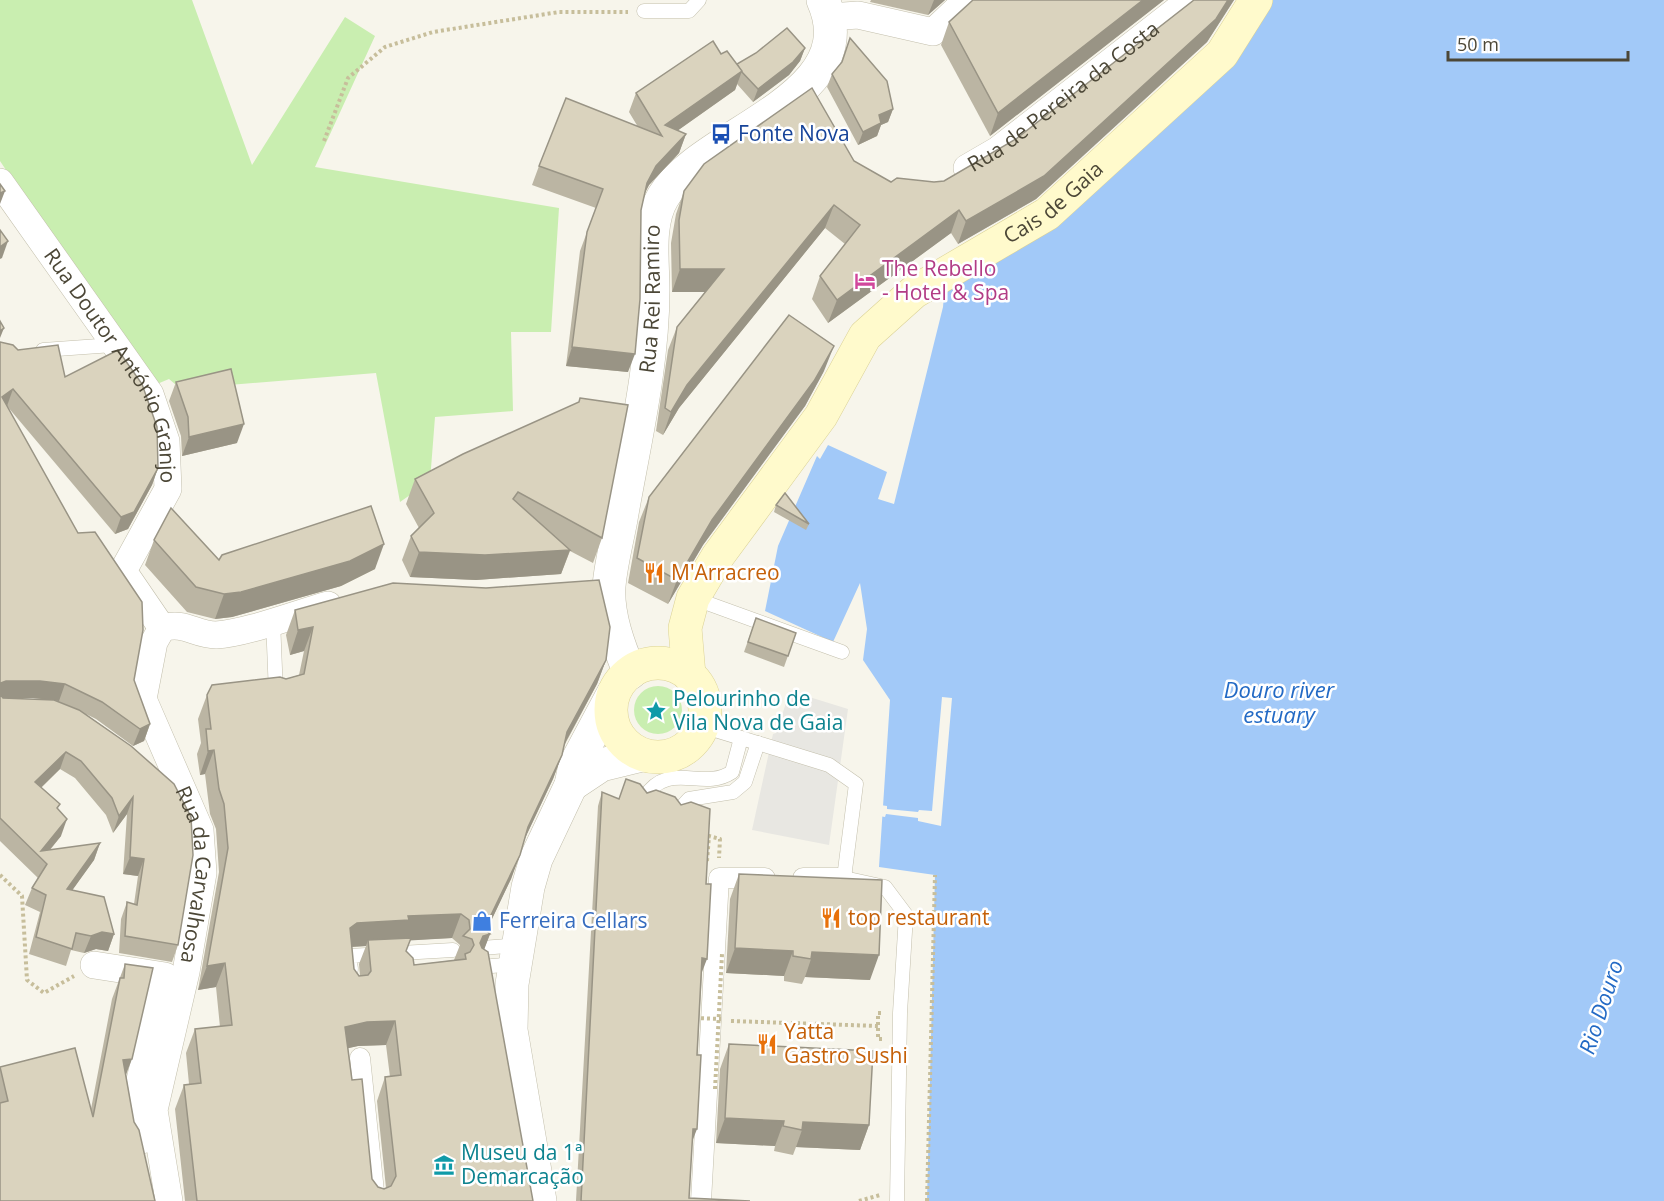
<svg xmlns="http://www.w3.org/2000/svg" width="1664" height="1201" font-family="'Open Sans',sans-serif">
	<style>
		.green { fill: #c9eeb0 }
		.parking { fill: #e8e7e2 }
		.water { fill: #a2c9f8 }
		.pier { fill: #f7f5eb }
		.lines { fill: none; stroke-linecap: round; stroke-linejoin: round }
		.service-casing { stroke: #c3bfac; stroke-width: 15 }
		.pedestrian-casing { stroke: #c3bfac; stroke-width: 21 }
		.minor-casing { stroke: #c3bfac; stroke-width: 28 }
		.tertiary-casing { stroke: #c3bfac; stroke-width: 34 }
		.secondary-casing { stroke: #dbd296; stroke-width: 34 }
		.path { stroke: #c7be9b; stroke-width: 4; stroke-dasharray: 3 3; stroke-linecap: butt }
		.service { stroke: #fff; stroke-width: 14 }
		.pedestrian { stroke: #fff; stroke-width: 20 }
		.minor { stroke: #fff; stroke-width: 27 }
		.tertiary { stroke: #fff; stroke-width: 33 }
		.secondary { stroke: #fffacc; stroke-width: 33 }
		.path-bridge { stroke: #c7be9b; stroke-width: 4; stroke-dasharray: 3 3; stroke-linecap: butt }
		.wall { fill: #bbb5a3; fill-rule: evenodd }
		.shaded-wall { fill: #999485 }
		.building { fill: #dad3be; stroke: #999485; stroke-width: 1.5; fill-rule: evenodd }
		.labels { text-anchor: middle; stroke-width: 5; stroke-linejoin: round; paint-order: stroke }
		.street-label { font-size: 21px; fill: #4c4737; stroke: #fff }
		.transit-label { font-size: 21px; fill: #164399; stroke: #fff; text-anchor: start }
		.hotel-label { font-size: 21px; fill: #b23c85; stroke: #fff; text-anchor: start }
		.food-label { font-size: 21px; fill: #c56008; stroke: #fff; text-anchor: start }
		.culture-label { font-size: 21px; fill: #0d838f; stroke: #fff; text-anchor: start }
		.shop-label { font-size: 21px; fill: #366cbe; stroke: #fff; text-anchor: start }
		.water-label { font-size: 22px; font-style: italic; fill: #236ac5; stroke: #fff }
	</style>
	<rect width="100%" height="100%" fill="#f7f5eb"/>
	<g class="green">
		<polygon points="0,0 192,0 252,165 345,17 375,36 315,167 559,208 551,332 511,332 513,411 435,417 430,481 400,502 376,373 181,389 169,379 157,384 103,315 0,161"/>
		<circle cx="658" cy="710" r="24"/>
	</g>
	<polygon class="parking" points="790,691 848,709 829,845 752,830 773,734 776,733"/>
	<polygon class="water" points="1273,0 1664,0 1664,1201 927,1201 935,875 879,867 890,700 863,660 867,629 860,583 833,642 765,611 778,546 817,456 820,459 828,445 887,472 878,499 894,504 943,307 945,284 1233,58"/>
	<polygon class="pier" points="942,697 952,698 941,826 918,821 918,818 886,814 885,817 879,816 880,805 887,806 887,809 918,812 919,810 932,811"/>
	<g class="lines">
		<g class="service-casing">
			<g id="service">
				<polyline points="644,11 689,11 699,0"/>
				<polyline points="43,350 113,345"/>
				<polyline points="693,598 842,652"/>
				<polyline points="273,620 276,694"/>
				<polyline points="702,726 829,765 856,784 844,878 885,887 906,915 900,1013 897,1201"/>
				<path d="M644 798C669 759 702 792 732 772L741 738"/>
				<polyline points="679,810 689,799 733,792 745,782 758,743"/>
				<polyline points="482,948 518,945"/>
				<polyline points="480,967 515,964"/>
				<polyline points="351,969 349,956 453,950"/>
			</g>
		</g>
		<g class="pedestrian-casing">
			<g id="pedestrian">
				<polyline points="803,878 844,878"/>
				<polyline points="360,1058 375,1201"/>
				<polyline points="701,1201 719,878 765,878"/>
			</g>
		</g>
		<g class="minor-casing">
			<g id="minor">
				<polyline points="830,17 858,15 933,32 967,0"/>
				<path id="s1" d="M967 168 998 150 1190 0"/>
				<path id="s2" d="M0 182 150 394 166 441 168 489 123 571 162 628"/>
				<path id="s3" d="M162 628 154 642 143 699 200 830 203 873 186 972 154 1110 169 1201"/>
				<path d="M162 628C185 621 195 635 216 635 247 633 296 614 328 605"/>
				<polyline points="94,965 165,976 135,1101 142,1140"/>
			</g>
		</g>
		<g class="tertiary-casing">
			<g id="tertiary">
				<path id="s4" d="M630 673C619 647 607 615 609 586 611 563 617 541 621 519 634 444 653 366 653 290 653 261 647 223 663 197 702 131 867 99 823 0"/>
				<polyline points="571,785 601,765 642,755"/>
				<polyline points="540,1201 511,1030 512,984 528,887 536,859 571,785 575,765 613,694"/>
			</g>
		</g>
		<g class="secondary-casing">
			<g id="secondary">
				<circle cx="658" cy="710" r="47"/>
				<path id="s5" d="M689 675 685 628 693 598 718 556 821 416 865 336 914 292 1047 214 1222 54 1256 0"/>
			</g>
		</g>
		<g class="path">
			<polyline points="324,141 348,78 385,47 433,32 559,12 628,12"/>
			<polyline points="707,861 709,836 720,839 719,858"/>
			<polyline points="0,875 22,896 27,980 44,993 74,976"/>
			<polyline points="881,1013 878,1013 878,1039 883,1039"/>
			<polyline points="731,1021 878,1026"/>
			<polyline points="859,1201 880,1195"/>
			<polyline points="927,1201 935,875"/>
		</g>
		<use href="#service" class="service"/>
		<use href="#pedestrian" class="pedestrian"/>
		<use href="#minor" class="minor"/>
		<use href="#tertiary" class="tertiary"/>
		<use href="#secondary" class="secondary"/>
		<g class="path-bridge">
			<polyline points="695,1018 721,1019"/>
			<polyline points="715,1089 722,954"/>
		</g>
	</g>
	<g class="wall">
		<polygon points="871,0 945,0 928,15 870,2"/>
		<polygon points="1164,0 990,136 941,45 949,22"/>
		<polygon points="1194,0 1234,0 1207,42 1036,199 958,244 951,233 828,323 812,299 820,276 845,244 825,228 679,408 663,435 656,431 668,350 677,327 705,292 672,292 671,243 676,214 684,191 854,161 891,182 934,182 944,181 1016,139"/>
		<polygon points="805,48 800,61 789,75 753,102 737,84 735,90 677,131 686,134 679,153 649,185 645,193 641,210 628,372 566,366 580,251 596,208 532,185 539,166 638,127 629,112 636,93 721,54 737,64"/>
		<polygon points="832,74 893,109 888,122 881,125 877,136 858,145 827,87"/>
		<path d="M0 342 18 350 65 377 158 468 152 485 128 529 115 534 7 406 134 680 150 724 144 741 133 746 96 719 86 714 131 746 178 945 172 962 119 953 121 919 127 902 134 904 138 876 123 874 127 814 113 833 106 815 75 778 60 769 41 788 58 809 61 836 50 850 100 843 94 860 72 890 114 934 108 951 96 949 84 953 71 950 66 966 29 954 40 912 25 905 32 888 38 878 0 841ZM3 698H33L51 700Z"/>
		<polygon points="824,371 805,406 703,545 668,604 628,583 639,522 649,497"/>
		<polygon points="176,382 237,443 182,456 181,436 169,401"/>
		<polygon points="463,454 602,538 593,563 570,551 561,574 476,580 410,577 402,560 411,536 419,528 406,504 415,479"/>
		<polygon points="776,505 809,524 806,530 774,512"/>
		<polygon points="154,540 219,560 375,569 341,586 232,617 215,619 187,612 145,565"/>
		<path d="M295 610 606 660 597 684 564 746 562 755 553 779 523 842 511 879 486 931 490 934 484 949 533 1201H185L175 1109 184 1085 189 1084 186 1053 195 1029 220 1027 216 987 198 990 219 872 216 829 210 814 205 774 200 775 197 754 201 743 198 719 207 695 286 679 299 675 304 651 290 655 286 635ZM452 938 460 945 454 960 414 965 406 951 410 940ZM366 946 359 964 360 976H359L354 969 352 947ZM386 1045 390 1077H385L377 1101 386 1188 384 1189 378 1187 372 1179 352 1080 348 1048 358 1046Z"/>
		<polygon points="756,618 796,633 784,667 744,652"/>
		<polygon points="602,792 702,972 689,1198 750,1201 576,1201 598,806"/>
		<polygon points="739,874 870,980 805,977 802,984 784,981 784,976 726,973 730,899"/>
		<polygon points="125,964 126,1075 134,1122 0,1201 0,1067 91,1109 112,999"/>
		<polygon points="729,1044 869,1125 860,1150 796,1147 793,1155 774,1151 775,1146 716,1143 720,1069"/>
	</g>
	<g class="shaded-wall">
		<polygon points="934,0 945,0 928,15"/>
		<polygon points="1143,0 1164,0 990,136 998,113"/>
		<polygon points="1228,0 1234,0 1207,42 1036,199 958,244 966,221"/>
		<polygon points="805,48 800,61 789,75 753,102 758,89"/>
		<polygon points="742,71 735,90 660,143 665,125"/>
		<polygon points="893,109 888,122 881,125 877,136 858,145 863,132 879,115"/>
		<polygon points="686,134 679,153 649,185 640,202 647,183 656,166"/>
		<polygon points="5,191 0,204 0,193"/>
		<polygon points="834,205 825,228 679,408 663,435 671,412 687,385"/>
		<polygon points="959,210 951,233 828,323 837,300"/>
		<polygon points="8,241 2,258 0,259 0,247"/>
		<polygon points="680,269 724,269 716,292 672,292"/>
		<polygon points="4,328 0,338 0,331"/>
		<polygon points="834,346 824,371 805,406 703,545 668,604 677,580 712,520"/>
		<polygon points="572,347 635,354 628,372 566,366"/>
		<polygon points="13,389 7,406 2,397"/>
		<polygon points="244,424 237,443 182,456 189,437"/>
		<polygon points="158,468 152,485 128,529 115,534 121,517"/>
		<polygon points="384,544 375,569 341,586 232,617 215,619 224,594"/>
		<polygon points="570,550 561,574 476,580 410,577 419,552"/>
		<polygon points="313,627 304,651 290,655 298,630"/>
		<polygon points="606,660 597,684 558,756 567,732"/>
		<polygon points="6,681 40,681 65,684 59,701 33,698 0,698 0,684 1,683"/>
		<polygon points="150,724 144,741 133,746 140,729"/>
		<polygon points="214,750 205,774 200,775 208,751"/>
		<polygon points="66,752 60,769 29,799 35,782"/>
		<polygon points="562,755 553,779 519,851 528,827"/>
		<polygon points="133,797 127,814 113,833 119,816"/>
		<polygon points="67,819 61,836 42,859 41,851"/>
		<polygon points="100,843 94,860 61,906 67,889"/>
		<polygon points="520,855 511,879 484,936 490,934 481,958 474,960 482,921"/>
		<polygon points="130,857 144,859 138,876 123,874"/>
		<polygon points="461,914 452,938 401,941 368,940 366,946 348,947 350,928 357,923 408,916"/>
		<polygon points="102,932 114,934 108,951 96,949 84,953 91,936"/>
		<polygon points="735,948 793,951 784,976 726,973"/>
		<polygon points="812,952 879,955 870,980 805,977 811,959"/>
		<polygon points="702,958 707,959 702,972 697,972"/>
		<polygon points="225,963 216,987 198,990 207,966"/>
		<polygon points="395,1021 386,1045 358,1046 336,1051 345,1027 367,1022"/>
		<polygon points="132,1059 124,1080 123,1060"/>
		<polygon points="725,1118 784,1121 775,1146 716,1143"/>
		<polygon points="803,1122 869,1125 860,1150 796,1147 802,1130"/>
		<polygon points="693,1129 697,1129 692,1142"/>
	</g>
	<g class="building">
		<polygon points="973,0 1143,0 998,113 949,22"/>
		<polygon points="1194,0 1228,0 1216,19 1044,176 966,221 959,210 837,300 820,276 860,225 834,205 687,385 671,412 665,408 677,327 724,269 680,269 679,220 684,191 704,164 812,88 854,161 891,182 897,178 934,182 944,181 1016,139"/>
		<polygon points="787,28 805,48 793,62 758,89 741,71 737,64 756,53"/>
		<polygon points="850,38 887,81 893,109 879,115 881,123 863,132 832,74 842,62"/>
		<polygon points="713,41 721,54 727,51 742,71 665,125 686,134 656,166 647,183 641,210 640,299 635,354 572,347 587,232 603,189 539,166 566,98 662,136 636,93"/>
		<polygon points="0,184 5,191 0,193"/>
		<polygon points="0,230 8,241 0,247"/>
		<polygon points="789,315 834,346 814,381 712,520 677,580 637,558 649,497"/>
		<polygon points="0,321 4,328 0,331"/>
		<polygon points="0,342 13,345 18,350 58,345 65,377 118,350 142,384 157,427 158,468 134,512 121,517 13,389 2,397 78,533 95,532 142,602 143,630 134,680 150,724 140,729 102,702 65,684 40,681 6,681 1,683 0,684"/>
		<polygon points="231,369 244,424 189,437 188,417 176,382"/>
		<polygon points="580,398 628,405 602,538 518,492 513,499 570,550 485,555 419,552 411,536 434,513 415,479 463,454 579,402"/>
		<polygon points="785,493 809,524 776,505"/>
		<polygon points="371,506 384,544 350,561 241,592 224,594 196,587 154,540 171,508 219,560 222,555"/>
		<path d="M599 580 610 627 606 660 567 732 562 755 528 827 520 855 491 915 482 921 483 928 490 934 483 936 480 943 482 948 488 952 533 1201H197L184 1085 201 1083 195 1029 232 1025 225 963 207 966 228 848 224 804 219 789 214 750 208 751 206 729H211L207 695 212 685 280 677 286 679 304 674 313 627 298 630 295 610 393 583 486 588ZM461 914 469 920 470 929 463 936 472 939 474 945 470 952 465 954 466 959 414 965 413 958 406 951 411 938 368 940 371 971 368 975 359 976 354 969 350 928 357 923 409 920 408 916ZM395 1021 401 1075 385 1077 396 1176 391 1186 384 1189 378 1187 372 1179 362 1079 352 1080 345 1027 367 1022Z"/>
		<polygon points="756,618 796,633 788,656 748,642"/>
		<polygon points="0,694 3,698 54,700 79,710 131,746 174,784 191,817 193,855 178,945 125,936 127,902 137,905 144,859 130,857 133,797 119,816 112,798 81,761 66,752 35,782 60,804 57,808 67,819 41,851 100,843 67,889 104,897 114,934 102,932 91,936 76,933 72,949 36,937 46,895 32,888 47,864 0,818"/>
		<polygon points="626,779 640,784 647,793 656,790 675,797 681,805 691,802 710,809 706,884 711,884 707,959 702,958 697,1055 701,1055 697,1129 693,1129 689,1198 750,1201 581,1201 602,792 619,799"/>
		<polygon points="739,874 882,880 879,955 812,952 811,959 793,956 793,951 735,948"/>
		<polygon points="125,964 153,968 132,1059 123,1060 134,1122 139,1130 155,1201 0,1201 0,1103 8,1101 0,1067 75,1048 93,1117 120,978 124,978"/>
		<polygon points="729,1044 873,1051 869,1125 803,1122 802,1130 783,1126 784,1121 725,1118"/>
	</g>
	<defs>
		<g id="bus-bare" transform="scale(1.62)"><path d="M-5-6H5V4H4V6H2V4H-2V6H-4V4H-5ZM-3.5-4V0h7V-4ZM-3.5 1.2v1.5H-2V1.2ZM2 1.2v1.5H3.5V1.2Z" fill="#1a4fb4" stroke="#fff" stroke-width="2.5" paint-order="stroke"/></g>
		<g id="hotel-bare" transform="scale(1.62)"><path d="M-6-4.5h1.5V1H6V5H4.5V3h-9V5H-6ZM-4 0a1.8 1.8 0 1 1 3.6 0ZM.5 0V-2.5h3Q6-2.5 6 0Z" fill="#d1479c" stroke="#fff" stroke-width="2.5" paint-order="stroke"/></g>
		<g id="restaurant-bare" transform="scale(1.62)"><path d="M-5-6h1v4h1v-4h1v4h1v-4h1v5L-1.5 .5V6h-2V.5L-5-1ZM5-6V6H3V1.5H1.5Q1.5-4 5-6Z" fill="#e8710a" stroke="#fff" stroke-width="2.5" paint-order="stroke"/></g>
		<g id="sight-bare" transform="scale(1.62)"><path d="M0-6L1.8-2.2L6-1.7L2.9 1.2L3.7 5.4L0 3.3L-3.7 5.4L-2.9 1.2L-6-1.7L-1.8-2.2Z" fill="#0f9aa8" stroke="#fff" stroke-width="2.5" paint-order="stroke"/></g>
		<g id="shop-bare" transform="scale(1.62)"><path d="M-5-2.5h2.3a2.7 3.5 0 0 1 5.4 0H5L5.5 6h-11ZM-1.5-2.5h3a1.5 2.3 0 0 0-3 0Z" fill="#3f7fe0" stroke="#fff" stroke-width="2.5" paint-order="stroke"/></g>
		<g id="museum-bare" transform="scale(1.62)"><path d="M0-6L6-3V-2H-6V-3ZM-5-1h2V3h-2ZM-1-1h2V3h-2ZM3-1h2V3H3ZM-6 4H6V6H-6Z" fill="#0f9aa8" stroke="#fff" stroke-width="2.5" paint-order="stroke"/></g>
	</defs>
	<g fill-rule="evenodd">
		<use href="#bus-bare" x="721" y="134"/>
		<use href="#hotel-bare" x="865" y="281"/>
		<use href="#restaurant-bare" x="654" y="573"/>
		<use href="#sight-bare" x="656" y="711"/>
		<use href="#restaurant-bare" x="831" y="918"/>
		<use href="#shop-bare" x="482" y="921"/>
		<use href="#restaurant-bare" x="767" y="1044"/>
		<use href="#museum-bare" x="444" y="1165"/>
	</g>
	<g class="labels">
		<g class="street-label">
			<text dy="7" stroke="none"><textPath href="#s1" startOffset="120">Rua de Pereira da Costa</textPath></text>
			<text dy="7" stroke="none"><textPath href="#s5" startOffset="624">Cais de Gaia</textPath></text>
			<text dy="7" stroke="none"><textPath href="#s4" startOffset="381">Rua Rei Ramiro</textPath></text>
			<text dy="7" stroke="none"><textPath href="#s2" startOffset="218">Rua Doutor António Granjo</textPath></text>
			<text dy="7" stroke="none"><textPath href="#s3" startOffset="261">Rua da Carvalhosa</textPath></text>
		</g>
		<g class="transit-label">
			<text x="738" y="141">Fonte Nova</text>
		</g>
		<g class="hotel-label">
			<text x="882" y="276">The Rebello<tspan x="882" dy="24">- Hotel &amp; Spa</tspan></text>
		</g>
		<g class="food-label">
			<text x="671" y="580">M'Arracreo</text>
			<text x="848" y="925">top restaurant</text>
			<text x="784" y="1039">Yatta<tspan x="784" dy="24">Gastro Sushi</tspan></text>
		</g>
		<g class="culture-label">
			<text x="673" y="706">Pelourinho de<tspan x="673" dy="24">Vila Nova de Gaia</tspan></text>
			<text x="461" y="1160">Museu da 1ª<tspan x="461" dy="24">Demarcação</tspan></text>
		</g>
		<g class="shop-label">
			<text x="499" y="928">Ferreira Cellars</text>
		</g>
		<g class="water-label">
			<text x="1279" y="698">Douro river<tspan x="1279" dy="25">estuary</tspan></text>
			<text transform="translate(1601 1007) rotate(-72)" y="8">Rio Douro</text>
		</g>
	</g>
	<path d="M1448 51v9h180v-9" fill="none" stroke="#4c4737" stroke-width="3"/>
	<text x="1457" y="51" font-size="18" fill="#4c4737" stroke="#ffffff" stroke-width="4.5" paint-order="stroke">50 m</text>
</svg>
